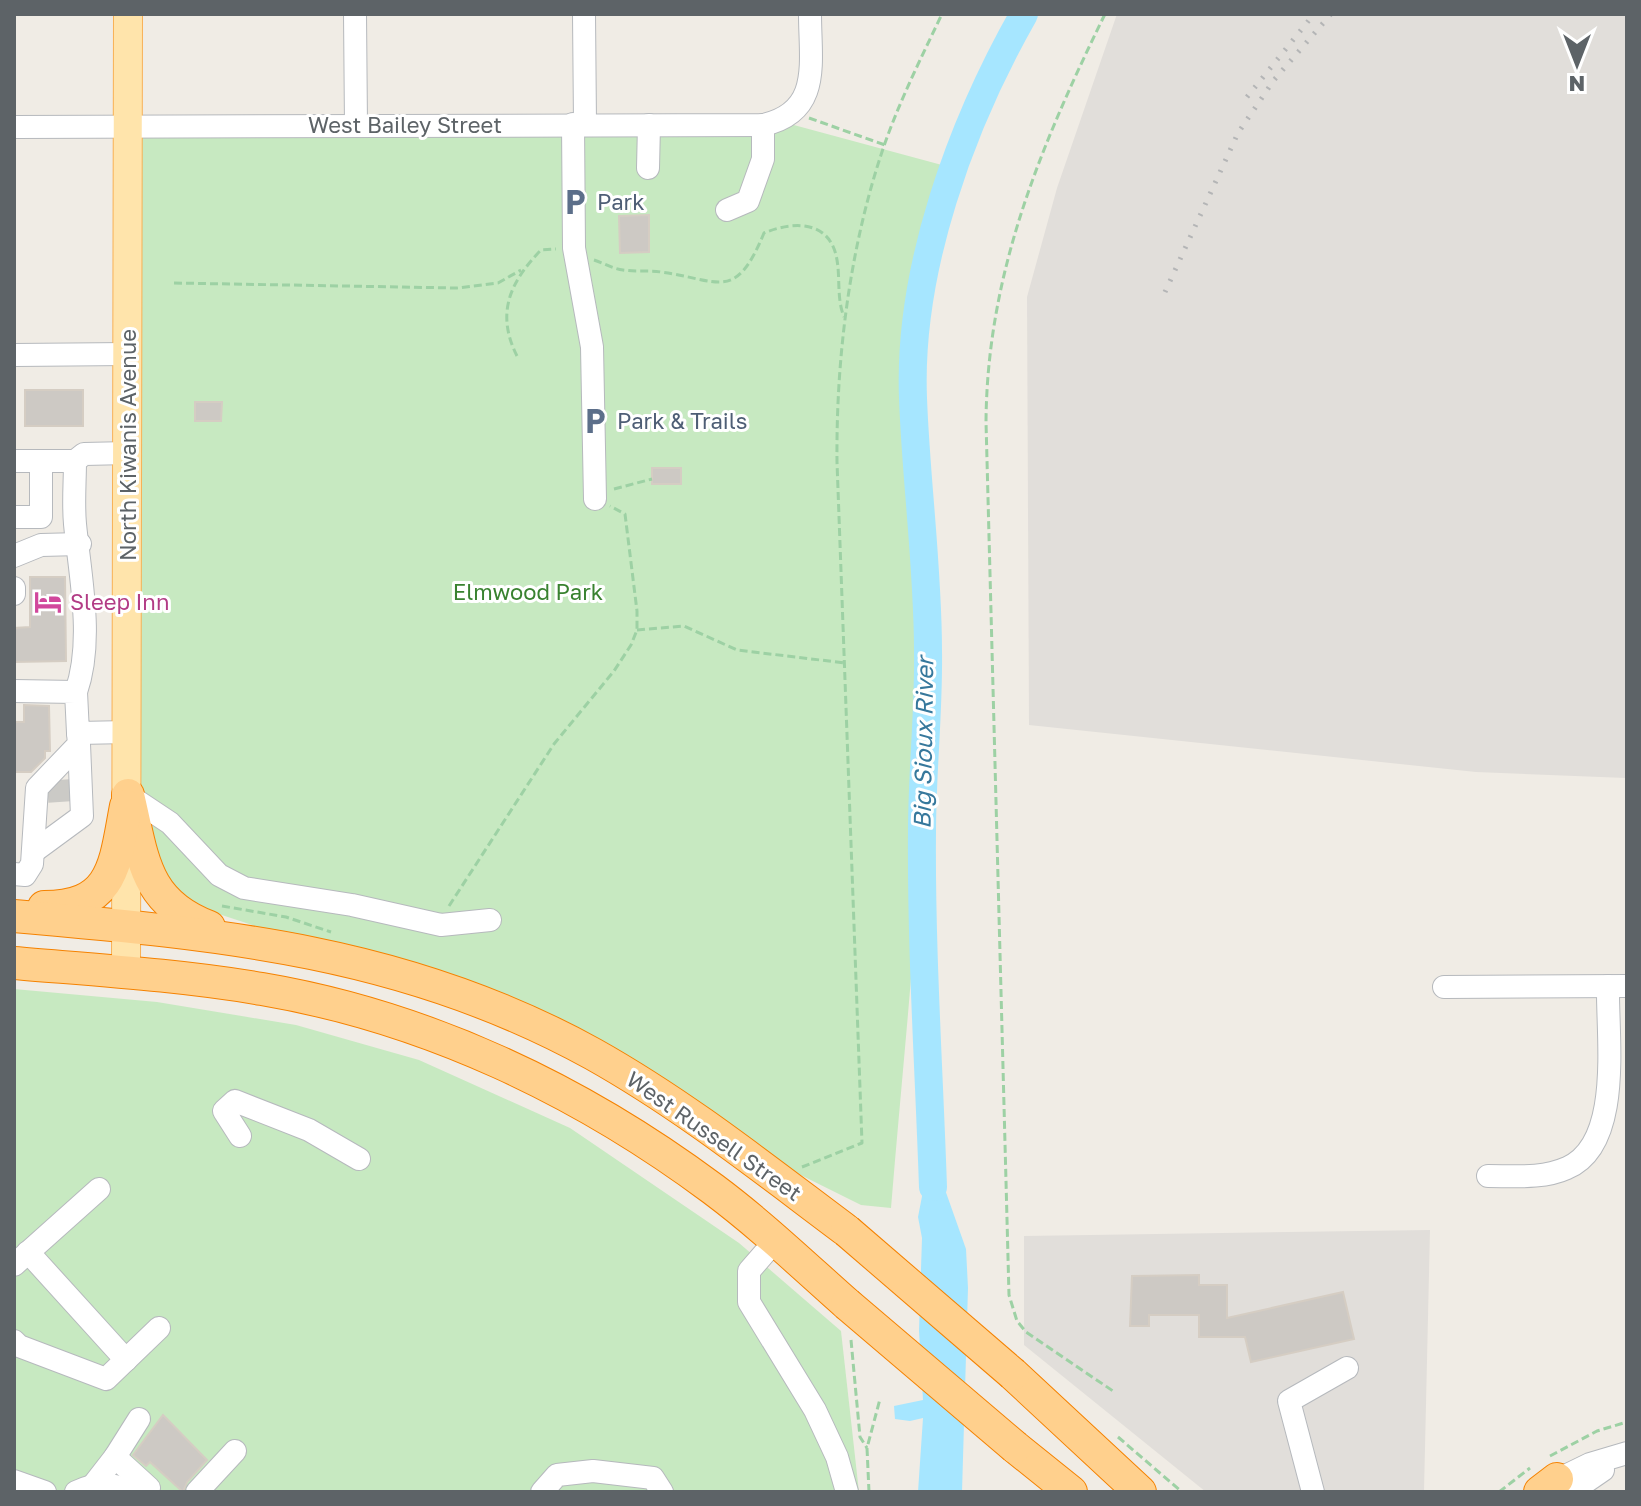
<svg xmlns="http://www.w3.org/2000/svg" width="1641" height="1506" font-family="'Golos Text',sans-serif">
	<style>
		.industrial { fill: #e1deda }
		.green { fill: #c7e9c1 }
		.water { fill: #a6e6ff }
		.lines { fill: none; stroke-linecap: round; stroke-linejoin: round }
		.river { stroke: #a6e6ff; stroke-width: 28 }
		.building { fill: #cdc9c4; stroke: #d5cdc3; stroke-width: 2 }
		.minor-tunnel { stroke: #cbcac6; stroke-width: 22; stroke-dasharray: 22 11; stroke-linecap: butt }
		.minor-casing { stroke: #b6b9bd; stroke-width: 24 }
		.major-casing { stroke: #f8b156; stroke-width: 30 }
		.highway-casing { stroke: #f58200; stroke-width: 34 }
		.path { stroke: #9dd1a4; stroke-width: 3; stroke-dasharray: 8 4; stroke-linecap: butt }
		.minor { stroke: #fff; stroke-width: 22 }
		.major { stroke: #ffe4ab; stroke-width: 28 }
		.highway { stroke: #ffd08d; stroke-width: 32 }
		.rail { stroke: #b4b5b6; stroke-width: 5; stroke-dasharray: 2 10; stroke-linecap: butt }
		.highway-bridge-casing { stroke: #f58200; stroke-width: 34; stroke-linecap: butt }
		.highway-bridge { stroke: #ffd08d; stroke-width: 32 }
		.labels { text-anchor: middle; stroke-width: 6; stroke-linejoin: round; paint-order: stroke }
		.street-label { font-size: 22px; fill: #5d6367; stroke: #fff }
		.service-label { font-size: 22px; fill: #4e5e75; stroke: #fff; text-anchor: start }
		.park-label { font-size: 22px; fill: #398230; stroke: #fff }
		.hotel-label { font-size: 22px; fill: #b23c85; stroke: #fff; text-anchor: start }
		.water-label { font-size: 24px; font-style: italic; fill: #36789c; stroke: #fff }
	</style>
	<rect width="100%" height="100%" fill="#f0ece5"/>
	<g class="industrial">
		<polygon points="1117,14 1627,14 1626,778 1476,772 1029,725 1027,297 1057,188"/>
		<polygon points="1430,1230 1424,1492 1206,1492 1024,1345 1024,1236"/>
	</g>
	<g class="green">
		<path d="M779 121 953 168C938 224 919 281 915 339 906 445 929 552 928 659 927 842 906 1025 891 1208L861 1205 722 1136 550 1032 379 967 158 894 128 795 129 126Z"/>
		<polygon points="14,989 157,1002 296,1025 419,1060 570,1128 739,1243 841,1331 859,1492 14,1492"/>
	</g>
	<polygon class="water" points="931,1150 966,1249 968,1288 962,1492 918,1492 923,1418 910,1421 895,1419 894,1406 923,1400 919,1331 922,1238 918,1217"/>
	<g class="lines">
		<path class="river" d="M933 1187C929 1069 921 950 922 832 922 771 929 711 928 651 928 566 916 482 913 398 908 269 961 125 1024 14"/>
	</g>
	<g class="building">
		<polygon points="649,215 649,252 620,253 619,216"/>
		<rect x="25" y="390" width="58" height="36"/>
		<polygon points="195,402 222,402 221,421 195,421"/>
		<rect x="652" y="468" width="29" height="16"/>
		<polygon points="30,577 65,577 66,661 14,662 14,628 30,627"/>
		<polygon points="24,705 49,706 50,751 45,751 45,758 31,772 14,772 15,722 24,722"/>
		<polygon points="1199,1275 1199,1285 1227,1285 1227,1318 1343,1292 1354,1339 1251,1362 1245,1337 1199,1337 1199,1315 1149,1315 1149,1326 1130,1326 1132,1276"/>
		<polygon points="163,1415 207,1460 187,1482 183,1492 150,1462 146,1466 133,1455"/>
	</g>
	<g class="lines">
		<polyline class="minor-tunnel" points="58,780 60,812"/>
		<g class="minor-casing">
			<g id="minor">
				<polyline points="355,14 356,126"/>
				<polyline points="584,14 585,124"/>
				<polyline points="573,124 574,248 592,347 595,499"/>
				<path d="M14 127 763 125C822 112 810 63 810 14"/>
				<polyline points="648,168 649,125"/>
				<polyline points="727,210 748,201 763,159 763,125"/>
				<polyline points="14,355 128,354"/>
				<polyline points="14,461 75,461"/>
				<polyline points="14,517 41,517 41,461"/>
				<polyline points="14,556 41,545 80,544"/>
				<polyline points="14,588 14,594"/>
				<polyline points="14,691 76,692 78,733 128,732"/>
				<path d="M76 692C94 641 80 576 75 524 73 503 75 482 75 461L84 454 128 453"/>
				<polyline points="128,795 170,823 219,875 244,888 352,905 441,925 490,920"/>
				<polyline points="33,852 82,816 79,744"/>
				<polyline points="14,874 25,875 32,864 37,788 79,744 78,733"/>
				<polyline points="1444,987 1627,986"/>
				<polyline points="240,1136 224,1111 235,1101 309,1130 359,1159"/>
				<path d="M1488 1176C1514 1176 1543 1179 1567 1168 1623 1144 1607 1037 1608 986"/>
				<polyline points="775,1241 749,1271 749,1302 815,1410 837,1457 847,1492"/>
				<polyline points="28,1252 126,1360"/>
				<polyline points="14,1265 99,1189"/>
				<polyline points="14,1341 19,1346 106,1379 159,1328"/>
				<polyline points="115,1457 139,1419"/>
				<polyline points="14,1481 45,1492"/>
				<polyline points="94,1484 115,1457 149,1488 147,1492"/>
				<polyline points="1547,1485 1590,1464 1627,1453"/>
				<path d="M76 1492C97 1482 111 1482 131 1492"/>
				<polyline points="197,1492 235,1451"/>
				<polyline points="542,1492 557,1475 593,1471 653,1478 662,1492"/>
				<polyline points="1313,1492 1289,1401 1347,1368"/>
				<polyline points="1571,1492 1603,1470"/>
			</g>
		</g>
		<g class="major-casing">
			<polyline id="major" points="126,972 128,14"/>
		</g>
		<g class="highway-casing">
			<g id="highway">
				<path d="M128 795C143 857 143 902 209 927"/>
				<path d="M44 907C115 907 115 863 126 806"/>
				<path d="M14 916C221 934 407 951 593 1054 684 1105 764 1169 847 1231"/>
				<path d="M14 963C96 970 180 975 262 989 427 1017 580 1090 713 1189 760 1224 803 1265 847 1304"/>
				<polyline points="1013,1374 1140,1492"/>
				<polyline points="1015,1447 1071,1492"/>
				<polyline points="1540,1492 1557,1479"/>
			</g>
		</g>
		<g class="path">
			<path d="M1105 14C1041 145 987 273 986 422L1009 1295 1017 1321 1026 1332 1113 1391"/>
			<polyline points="809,118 885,145"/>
			<path d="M594 260C604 263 613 269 623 270 636 272 648 270 661 272 720 280 735 303 764 233 791 222 827 219 836 255 841 276 836 297 844 317"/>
			<polyline points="174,283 457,288 498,283 521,270"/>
			<path d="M517 356C496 314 509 283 541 250L556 249"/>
			<polyline points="614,489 652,479"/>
			<polyline points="637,630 684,626 737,650 845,663"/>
			<polyline points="222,906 286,917 331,932"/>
			<polyline points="449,906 554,744 614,671 631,645 637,630 637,611 625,514 610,506"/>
			<path d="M802 1167 862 1143 837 462C836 356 850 244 885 143 901 98 922 56 942 14"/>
			<polyline points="851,1340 860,1437 867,1448"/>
			<polyline points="1118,1437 1182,1492"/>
			<polyline points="1550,1456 1597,1431 1627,1422"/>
			<polyline points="869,1492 867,1448 880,1399"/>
			<polyline points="1499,1492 1530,1468"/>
		</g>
		<use href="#minor" class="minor"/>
		<use href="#major" class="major"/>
		<use href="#highway" class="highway"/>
		<g class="rail">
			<polyline points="1247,97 1314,14"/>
			<polyline points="1165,292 1238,133 1274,80 1331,14"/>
		</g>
		<g class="highway-bridge-casing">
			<g id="highway-bridge">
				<polyline points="847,1231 1013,1374"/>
				<polyline points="847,1304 1015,1447"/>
			</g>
		</g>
		<use href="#highway-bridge" class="highway-bridge"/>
	</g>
	<defs>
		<g id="parking-bare" transform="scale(2.16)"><path d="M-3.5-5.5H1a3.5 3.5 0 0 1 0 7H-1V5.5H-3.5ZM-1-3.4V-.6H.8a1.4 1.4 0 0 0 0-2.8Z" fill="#5c6f8a" stroke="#fff" stroke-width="2.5" paint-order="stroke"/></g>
		<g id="hotel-bare" transform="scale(2.16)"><path d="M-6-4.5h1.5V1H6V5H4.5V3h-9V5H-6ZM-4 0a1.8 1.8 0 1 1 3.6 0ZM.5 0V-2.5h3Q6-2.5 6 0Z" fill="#d1479c" stroke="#fff" stroke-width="2.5" paint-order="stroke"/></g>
	</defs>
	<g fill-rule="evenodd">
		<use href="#parking-bare" x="575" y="202"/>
		<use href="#parking-bare" x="595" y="421"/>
		<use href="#hotel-bare" x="48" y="602"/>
	</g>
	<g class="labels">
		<g class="street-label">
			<text x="405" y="133">West Bailey Street</text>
			<text transform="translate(128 445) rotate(-90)" y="8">North Kiwanis Avenue</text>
			<text transform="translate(714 1136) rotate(35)" y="8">West Russell Street</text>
		</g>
		<g class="service-label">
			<text x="597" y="210">Park</text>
			<text x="617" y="429">Park &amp; Trails</text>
		</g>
		<g class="park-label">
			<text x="528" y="600">Elmwood Park</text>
		</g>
		<g class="hotel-label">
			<text x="70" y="610">Sleep Inn</text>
		</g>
		<g class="water-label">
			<text transform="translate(924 743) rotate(-89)" y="8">Big Sioux River</text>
		</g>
	</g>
	<rect width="1641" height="1506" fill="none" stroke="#5d6367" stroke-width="32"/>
	<g transform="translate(1577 64) rotate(180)" stroke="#ffffff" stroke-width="6" paint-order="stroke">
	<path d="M0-6L14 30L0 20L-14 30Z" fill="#5d6367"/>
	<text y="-12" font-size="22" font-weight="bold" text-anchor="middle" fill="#5d6367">N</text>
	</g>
</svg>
